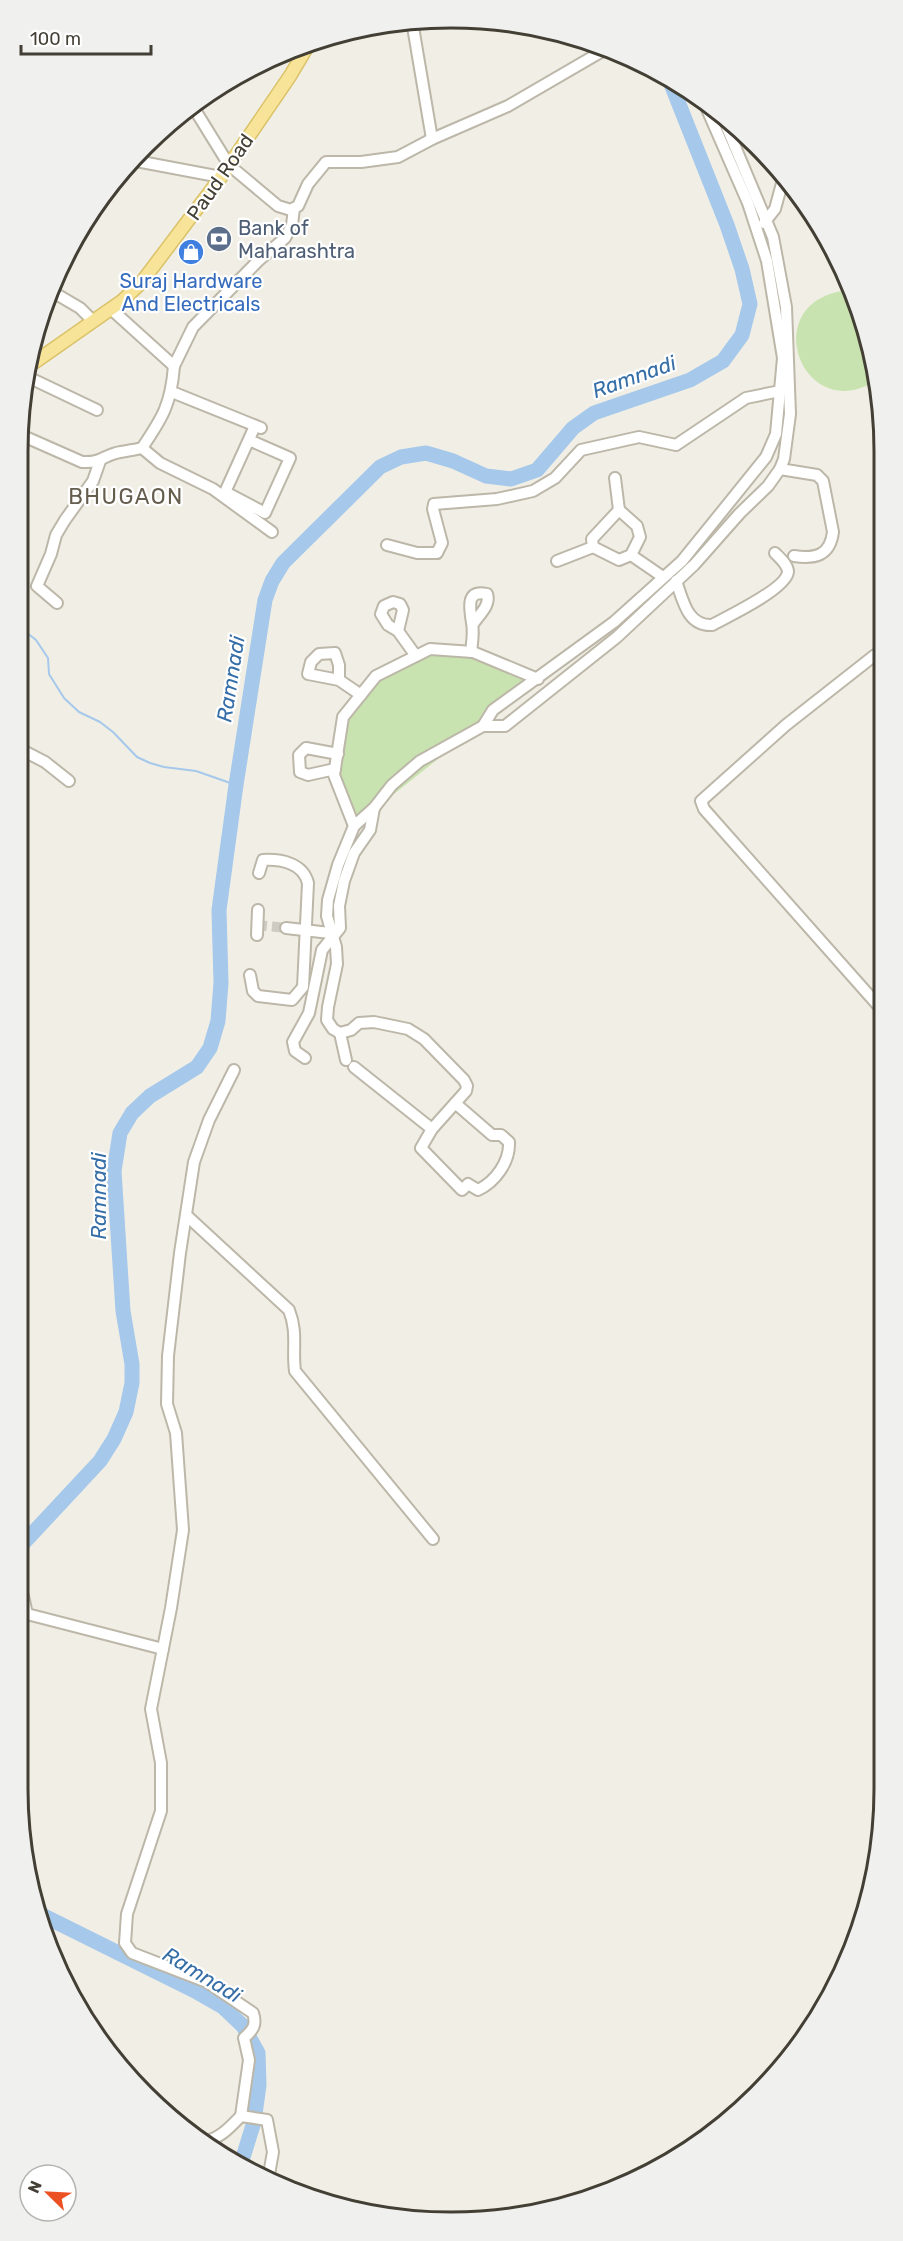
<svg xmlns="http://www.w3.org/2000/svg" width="903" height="2241" font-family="Rubik,sans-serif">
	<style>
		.green { fill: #c8e3b0 }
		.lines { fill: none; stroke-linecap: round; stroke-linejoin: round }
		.stream { stroke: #a5c8eb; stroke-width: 2 }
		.river { stroke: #a5c8eb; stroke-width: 15 }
		.minor-tunnel { stroke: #ceccc2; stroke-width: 10; stroke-dasharray: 10 5; stroke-linecap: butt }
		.minor-casing { stroke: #bcb7a8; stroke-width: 14 }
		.major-casing { stroke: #dbc269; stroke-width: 15 }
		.minor { stroke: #fff; stroke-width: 10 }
		.major { stroke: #f7e498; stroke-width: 12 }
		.labels { text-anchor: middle; stroke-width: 4.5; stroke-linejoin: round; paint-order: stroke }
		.street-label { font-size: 20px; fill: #433f35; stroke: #fff }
		.service-label { font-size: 20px; fill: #4e5e75; stroke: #fff; text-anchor: start }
		.shop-label { font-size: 20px; fill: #366cbe; stroke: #fff }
		.water-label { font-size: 21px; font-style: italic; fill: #366ea7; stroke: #fff }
		.quarter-label { font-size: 22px; letter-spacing: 1.5px; fill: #655d4d; stroke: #fff }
		.rim { fill: none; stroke: #433f35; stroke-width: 3 }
	</style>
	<rect width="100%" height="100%" fill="#f1efe5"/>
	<g class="green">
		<path d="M850 290 877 380C801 429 754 298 850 290Z"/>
		<polygon points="430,649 473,652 538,679 354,826 334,775 343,717 376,676"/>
	</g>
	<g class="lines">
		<polyline class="stream" points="18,626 36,640 48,658 49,674 64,698 79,712 100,722 113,732 137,757 150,763 164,767 196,771 236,785"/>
		<g class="river">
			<polyline points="18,1549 100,1461 114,1439 126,1412 132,1383 132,1364 123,1311 114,1171 120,1133 132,1113 150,1096 197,1067 210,1048 218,1021 221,983 219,910 236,785 265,600 272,581 283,563 380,467 401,457 426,453 453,461 486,476 511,479 537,470 573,428 594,413 690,380 723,361 742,335 750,304 742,269 727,225 669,79"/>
			<polyline points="38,1913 195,1991 223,2007 243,2026 258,2053 259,2085 254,2122 240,2167"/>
		</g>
		<polyline class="minor-tunnel" points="257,925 286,928"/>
		<g class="minor-casing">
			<g id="minor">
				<polyline points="412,21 432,139"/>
				<polyline points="192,105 229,165 278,206 291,210 298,206 308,184 326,162 361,162 398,157 432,139 508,106 606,49"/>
				<polyline points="131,160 221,177"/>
				<polyline points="764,223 775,209 784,176"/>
				<polyline points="51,291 80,308 93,321"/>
				<polyline points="111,309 174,366 193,327 258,261 285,238 292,225 294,208"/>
				<polyline points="30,378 97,410"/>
				<polyline points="172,392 261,428"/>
				<path d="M21 435 82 462C101 463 101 457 116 453 125 451 134 450 142 448 163 417 171 404 174 366"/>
				<polyline points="249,440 290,458 265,513 227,493 226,490 255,426"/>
				<polyline points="142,448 160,463 213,489 272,532"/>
				<path d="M780 469 817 475 823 481 833 532C830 556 815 559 794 556"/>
				<polyline points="615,478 619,510"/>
				<polyline points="387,545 417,553 437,553 442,543 433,509 434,504 497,499 533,491 555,478 581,450 639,437 676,445 746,398 780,391"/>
				<polyline points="631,555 640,537 637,526 619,510 592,539 593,547 619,560 631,555 663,577"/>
				<polyline points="557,561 593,547"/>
				<path d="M676 581C683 600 687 626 712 625 727 617 786 589 788 572 788 565 780 558 775 553"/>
				<polyline points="57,603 37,586 51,554 56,535 65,520 93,481 100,461"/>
				<polyline points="398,631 403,610 400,604 393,602 384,606 381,614 388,625 398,631 416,656"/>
				<path d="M471 652C472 643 474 632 472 623 470 609 465 589 487 594 491 605 479 615 473 624"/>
				<polyline points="875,655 786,725 701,801 704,809 883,1011"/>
				<polyline points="339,680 339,665 335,653 319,654 311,662 308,674 339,680 361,695"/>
				<polyline points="483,726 493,710 614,622 682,561 766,457 776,434 783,358 767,261 748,203 703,100"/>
				<polyline points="18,748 45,762 69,781"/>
				<polyline points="335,769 308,775 300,772 299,755 306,748 338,754"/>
				<polyline points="354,826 334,775 343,717 376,676 430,649 473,652 538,679"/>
				<polyline points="286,928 330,933"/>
				<polyline points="257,935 258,910"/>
				<path d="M250 975 253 991 258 996 292 1000 303 987 308 883C303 863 281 859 263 860L259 873"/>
				<polyline points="340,1033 346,1060"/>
				<polyline points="305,1058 295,1051 293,1042 309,1013 322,950 340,928 339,906 344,881 354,853 370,830 374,808"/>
				<polyline points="354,1067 432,1129"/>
				<path d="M234 1070 209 1120 194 1162 180 1253 168 1356 167 1404 176 1433 183 1530 171 1608 151 1709 161 1763V1811L127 1914 125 1943 132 1953 207 1982 253 2013C257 2025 253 2030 244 2038L249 2060 241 2116"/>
				<path d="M455 1103 492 1135H501L509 1142C510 1162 495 1182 478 1190L468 1184 462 1190 421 1148 432 1129 466 1091 467 1086 464 1080 424 1039 408 1029 374 1022 359 1023 351 1030 340 1033 333 1029 327 1020 328 1007 337 964 336 947 327 916 328 900 338 865 354 826 374 808 392 785 420 761 483 726H505L617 637 694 565 740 513 768 486 780 469 784 459 790 414 786 307 773 237 723 118"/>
				<path d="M186 1215 289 1310C298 1333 292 1348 295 1371L433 1539"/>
				<polyline points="18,1591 23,1596 27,1614 163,1649"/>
				<polyline points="80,2012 85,2013 84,2017"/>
				<path d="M205 2141C220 2139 231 2126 241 2116L267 2120 273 2152 268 2180"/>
				<polyline points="320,2202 329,2201"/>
			</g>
		</g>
		<g class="major-casing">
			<polyline id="major" points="32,364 122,301 141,283 221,177 290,76 309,44"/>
		</g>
		<use href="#minor" class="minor"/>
		<use href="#major" class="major"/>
	</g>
	<defs>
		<g id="bank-disc" transform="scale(1.35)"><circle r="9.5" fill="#5c6f8a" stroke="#fff"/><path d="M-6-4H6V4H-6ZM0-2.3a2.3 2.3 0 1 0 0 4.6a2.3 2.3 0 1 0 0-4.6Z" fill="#fff"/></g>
		<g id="shop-disc" transform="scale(1.35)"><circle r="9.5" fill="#3f7fe0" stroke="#fff"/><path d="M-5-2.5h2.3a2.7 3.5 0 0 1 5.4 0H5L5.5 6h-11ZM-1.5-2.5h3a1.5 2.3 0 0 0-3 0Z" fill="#fff"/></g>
	</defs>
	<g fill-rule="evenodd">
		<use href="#bank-disc" x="219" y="239"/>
		<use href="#shop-disc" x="191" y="252"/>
	</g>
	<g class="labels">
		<g class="street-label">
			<text transform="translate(220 177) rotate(-55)" y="7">Paud Road</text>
		</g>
		<g class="service-label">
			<text x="238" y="235">Bank of<tspan x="238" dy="23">Maharashtra</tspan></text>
		</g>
		<g class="shop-label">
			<text x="191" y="288">Suraj Hardware<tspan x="191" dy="23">And Electricals</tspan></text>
		</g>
		<g class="water-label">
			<text transform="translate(634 377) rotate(-20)" y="7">Ramnadi</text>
			<text transform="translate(231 679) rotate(-81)" y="7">Ramnadi</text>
			<text transform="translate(99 1196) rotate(-90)" y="7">Ramnadi</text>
			<text transform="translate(202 1975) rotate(31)" y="7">Ramnadi</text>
		</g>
		<g class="quarter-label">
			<text x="126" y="504">BHUGAON</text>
		</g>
	</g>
	<path d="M0 0H903V2241H0ZM451 28H451A423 423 0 0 1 874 451V1789A423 423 0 0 1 451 2212H451A423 423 0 0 1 28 1789V451A423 423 0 0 1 451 28Z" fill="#f0f0ef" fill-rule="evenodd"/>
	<path class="rim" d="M451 28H451A423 423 0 0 1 874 451V1789A423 423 0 0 1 451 2212H451A423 423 0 0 1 28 1789V451A423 423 0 0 1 451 28Z"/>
	<g transform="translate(48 2193) rotate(294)"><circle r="28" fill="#ffffff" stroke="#b4b2ae" stroke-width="1.5"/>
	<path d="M0-4.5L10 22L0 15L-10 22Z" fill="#eb5122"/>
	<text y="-9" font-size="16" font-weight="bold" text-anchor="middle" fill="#433f35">N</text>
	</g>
	<path d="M21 45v9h130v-9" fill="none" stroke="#433f35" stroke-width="3"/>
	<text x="30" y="45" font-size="18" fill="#433f35" stroke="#ffffff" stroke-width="4.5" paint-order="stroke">100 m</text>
</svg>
